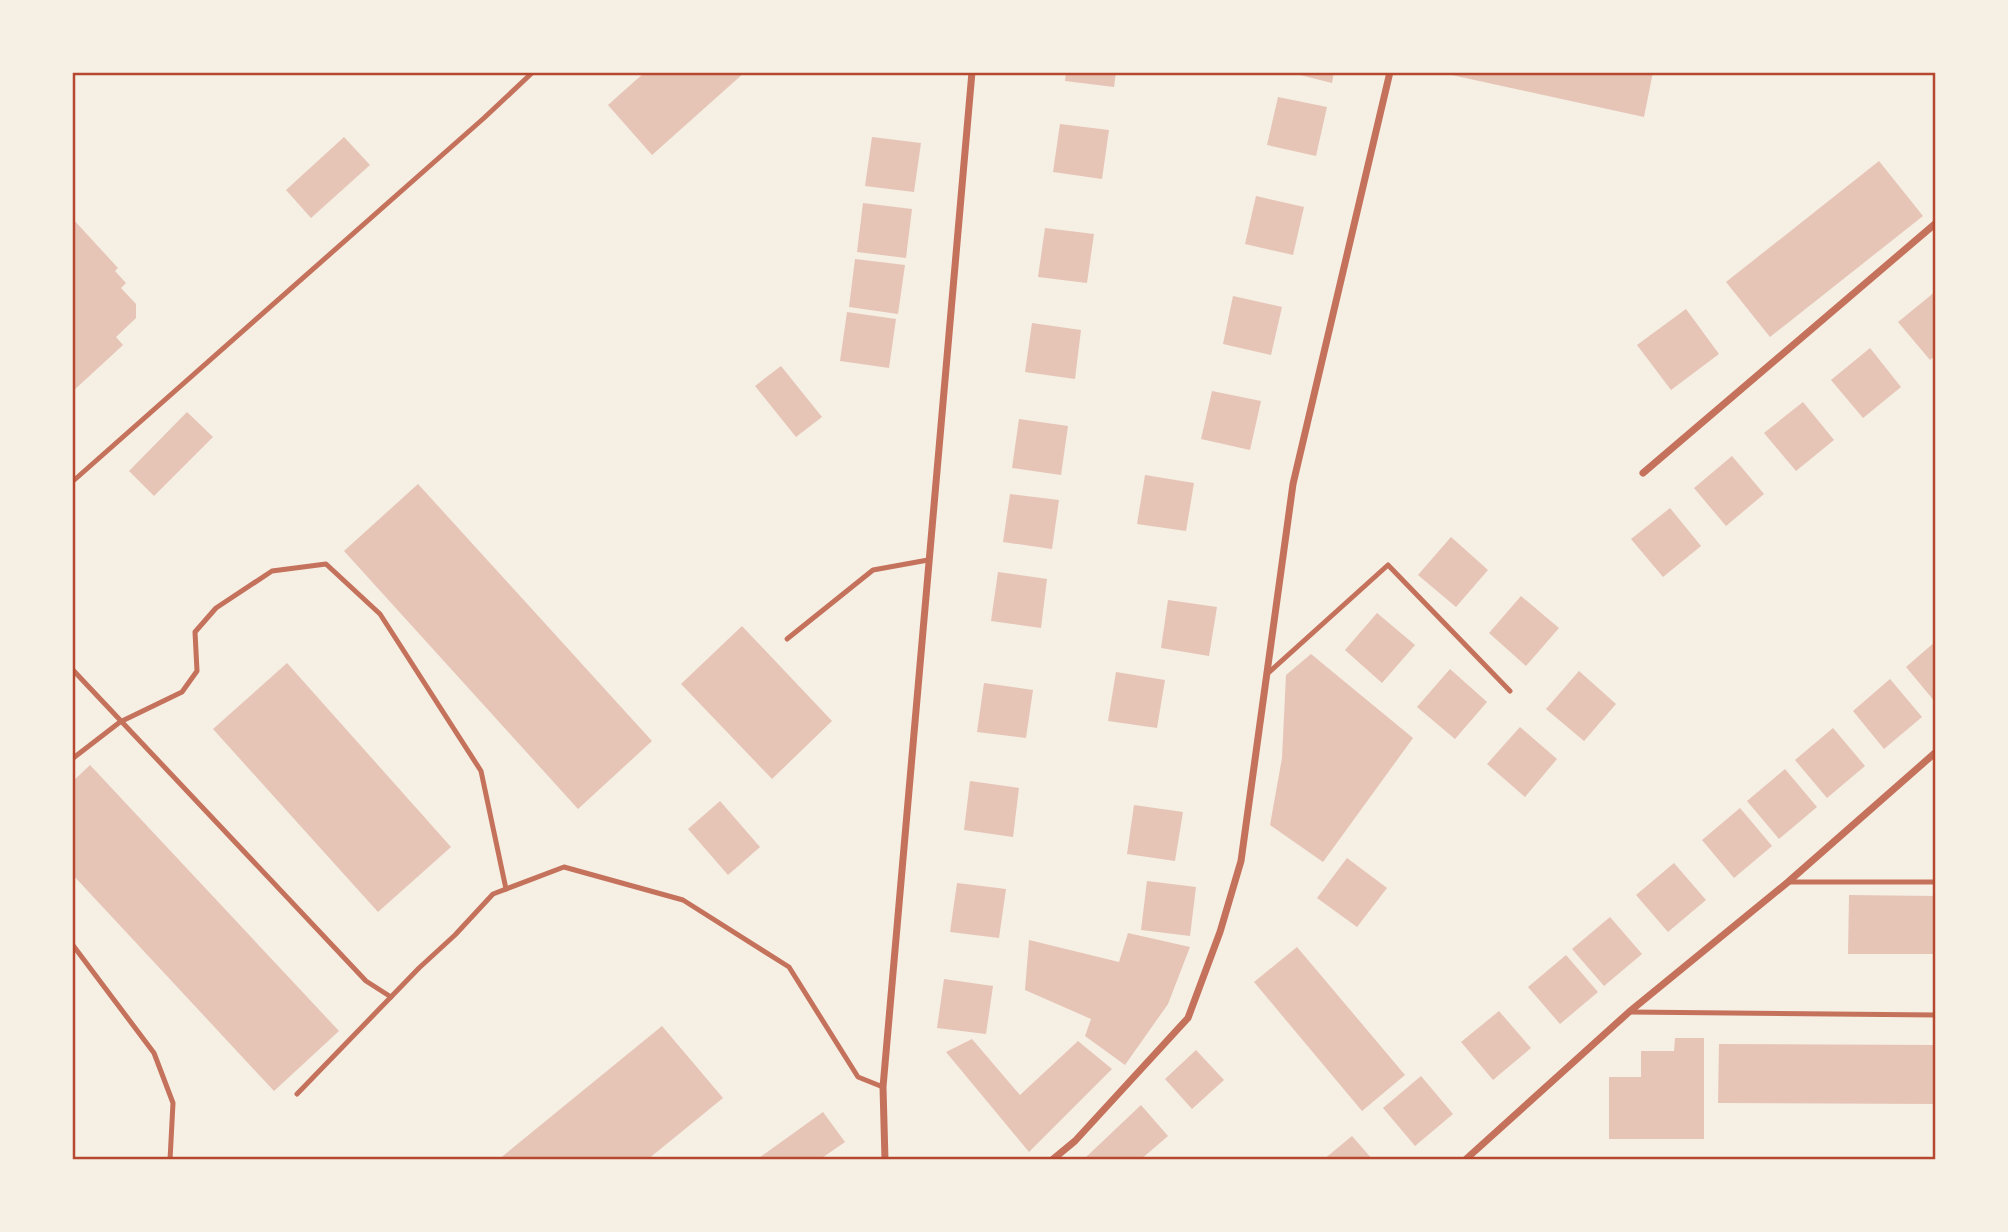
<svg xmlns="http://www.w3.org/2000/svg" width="2008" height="1232" font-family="Ubuntu,sans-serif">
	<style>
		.building { fill: #e6c5b7 }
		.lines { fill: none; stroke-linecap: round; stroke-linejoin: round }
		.service { stroke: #c5725c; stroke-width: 5 }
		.minor { stroke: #c5725c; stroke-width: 7 }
		.neatline { fill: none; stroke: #b5482f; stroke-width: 2.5 }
	</style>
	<rect width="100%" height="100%" fill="#f6efe4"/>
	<g class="building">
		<polygon points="645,72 745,72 652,155 608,105"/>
		<polygon points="1066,72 1116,72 1114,87 1065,81"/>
		<polygon points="1288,72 1334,72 1332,83"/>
		<polygon points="1438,72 1653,72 1644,117"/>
		<polygon points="1278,97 1327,107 1316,156 1267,145"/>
		<polygon points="1060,124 1109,130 1102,179 1053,172"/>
		<polygon points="344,137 370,165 311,218 286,190"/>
		<polygon points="872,137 921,143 914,192 865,186"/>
		<polygon points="1879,161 1923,216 1770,337 1726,282"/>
		<polygon points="1256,196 1304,207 1293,255 1245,244"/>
		<polygon points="863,203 912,209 906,258 857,252"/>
		<polygon points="72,218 118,268 115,271 126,283 121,288 136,304 136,318 116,337 123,345 72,392"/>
		<polygon points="1045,228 1094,234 1087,283 1038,277"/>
		<polygon points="855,259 905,265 898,314 849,307"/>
		<polygon points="1936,291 1936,355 1930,360 1898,322"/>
		<polygon points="1233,296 1282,307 1271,355 1223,344"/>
		<polygon points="1686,309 1719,354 1671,390 1637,345"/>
		<polygon points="847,312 896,319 889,368 840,361"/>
		<polygon points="1032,323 1081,330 1075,379 1025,372"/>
		<polygon points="1870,348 1901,387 1863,418 1831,380"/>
		<polygon points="781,366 822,417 796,437 755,386"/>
		<polygon points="1212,391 1261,401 1250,450 1201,439"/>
		<polygon points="1803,402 1834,440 1796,471 1764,433"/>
		<polygon points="187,412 213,437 154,496 129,471"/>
		<polygon points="1019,419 1068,426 1061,475 1012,468"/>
		<polygon points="1732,456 1764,494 1726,526 1694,488"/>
		<polygon points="1145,475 1194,483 1186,531 1137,524"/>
		<polygon points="418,484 652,741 578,809 344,551"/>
		<polygon points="1010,494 1059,500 1052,549 1003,542"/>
		<polygon points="1670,508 1701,546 1663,577 1631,539"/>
		<polygon points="1451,537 1488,570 1456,607 1418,575"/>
		<polygon points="998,572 1047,579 1041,628 991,621"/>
		<polygon points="1521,596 1559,628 1526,666 1489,633"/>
		<polygon points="1168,600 1217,607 1209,656 1161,648"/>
		<polygon points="1377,613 1415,645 1382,683 1345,650"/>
		<polygon points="742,626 832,721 772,779 681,684"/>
		<polygon points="1936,641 1936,703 1906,667"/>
		<polygon points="1311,654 1413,738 1323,862 1270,825 1282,758 1286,675"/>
		<polygon points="287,663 451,847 378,912 213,729"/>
		<polygon points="1450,669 1487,702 1455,739 1417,707"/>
		<polygon points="1579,671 1616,704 1584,741 1546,709"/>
		<polygon points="1116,672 1165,680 1157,728 1108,721"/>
		<polygon points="1890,679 1922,717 1884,749 1853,711"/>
		<polygon points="984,683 1033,690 1026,738 977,732"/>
		<polygon points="1520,727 1557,759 1525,797 1487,764"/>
		<polygon points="1833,728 1865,766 1827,798 1795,760"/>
		<polygon points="90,765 339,1031 274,1091 72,874 72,782"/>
		<polygon points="1785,769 1817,807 1779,839 1747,801"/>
		<polygon points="970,781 1019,788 1013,837 964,830"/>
		<polygon points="720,801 760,847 728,875 688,829"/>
		<polygon points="1134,805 1183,812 1175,861 1127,854"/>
		<polygon points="1740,808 1772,846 1734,878 1702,840"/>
		<polygon points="1347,858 1387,888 1357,927 1317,898"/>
		<polygon points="1674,863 1706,900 1668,932 1636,895"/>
		<polygon points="1147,881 1196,887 1190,936 1141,930"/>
		<polygon points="957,883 1006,889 999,938 950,932"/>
		<polygon points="1849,895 1936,896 1936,954 1848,954"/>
		<polygon points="1610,917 1642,954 1604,986 1572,949"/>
		<polygon points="1128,933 1190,947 1168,1004 1125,1065 1085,1036 1091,1019 1025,990 1029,940 1119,962"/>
		<polygon points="1297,947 1405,1075 1362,1111 1254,982"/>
		<polygon points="1566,955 1598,992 1560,1024 1528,987"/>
		<polygon points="944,979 993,986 986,1034 937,1028"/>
		<polygon points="1499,1011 1531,1048 1493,1080 1461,1042"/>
		<polygon points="662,1026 723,1098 647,1160 498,1160"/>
		<polygon points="1675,1038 1704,1038 1704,1139 1609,1139 1609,1077 1641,1077 1641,1051 1674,1051"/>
		<polygon points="972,1039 1020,1095 1078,1041 1112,1069 1029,1152 946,1052"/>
		<polygon points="1719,1044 1936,1045 1936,1104 1718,1103"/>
		<polygon points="1196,1050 1224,1080 1192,1109 1165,1079"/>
		<polygon points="1421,1076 1453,1114 1415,1146 1383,1108"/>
		<polygon points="1141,1105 1168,1136 1140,1160 1083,1160"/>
		<polygon points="823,1112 845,1142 819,1160 756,1160"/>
		<polygon points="1352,1136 1373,1160 1323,1160"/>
	</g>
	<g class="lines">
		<g class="service">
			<polyline points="72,482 484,118 533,72"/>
			<polyline points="787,639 873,570 928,560"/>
			<polyline points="72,669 366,981 391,997"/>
			<polyline points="1267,674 1388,565 1510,691"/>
			<polyline points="72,759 120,722 182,692 197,671 195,632 216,608 272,571 326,564 380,614 481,771 506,889"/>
			<polyline points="1789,882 1936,882"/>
			<polyline points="72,944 154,1053 173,1103 170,1160"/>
			<polyline points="1629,1012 1936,1015"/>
			<polyline points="297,1094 419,968 455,935 493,894 564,867 683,900 789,967 858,1077 883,1087"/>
		</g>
		<g class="minor">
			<polyline points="1643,473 1936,223"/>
			<polyline points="885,1160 883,1087 972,72"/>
			<polyline points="1052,1160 1075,1141 1188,1018 1220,932 1241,861 1293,484 1390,72"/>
			<polyline points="1465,1160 1629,1012 1788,882 1936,752"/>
		</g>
	</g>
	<rect width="2008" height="1232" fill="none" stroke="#f6efe4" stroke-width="147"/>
	<rect x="74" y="74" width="1860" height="1084" class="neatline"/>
</svg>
